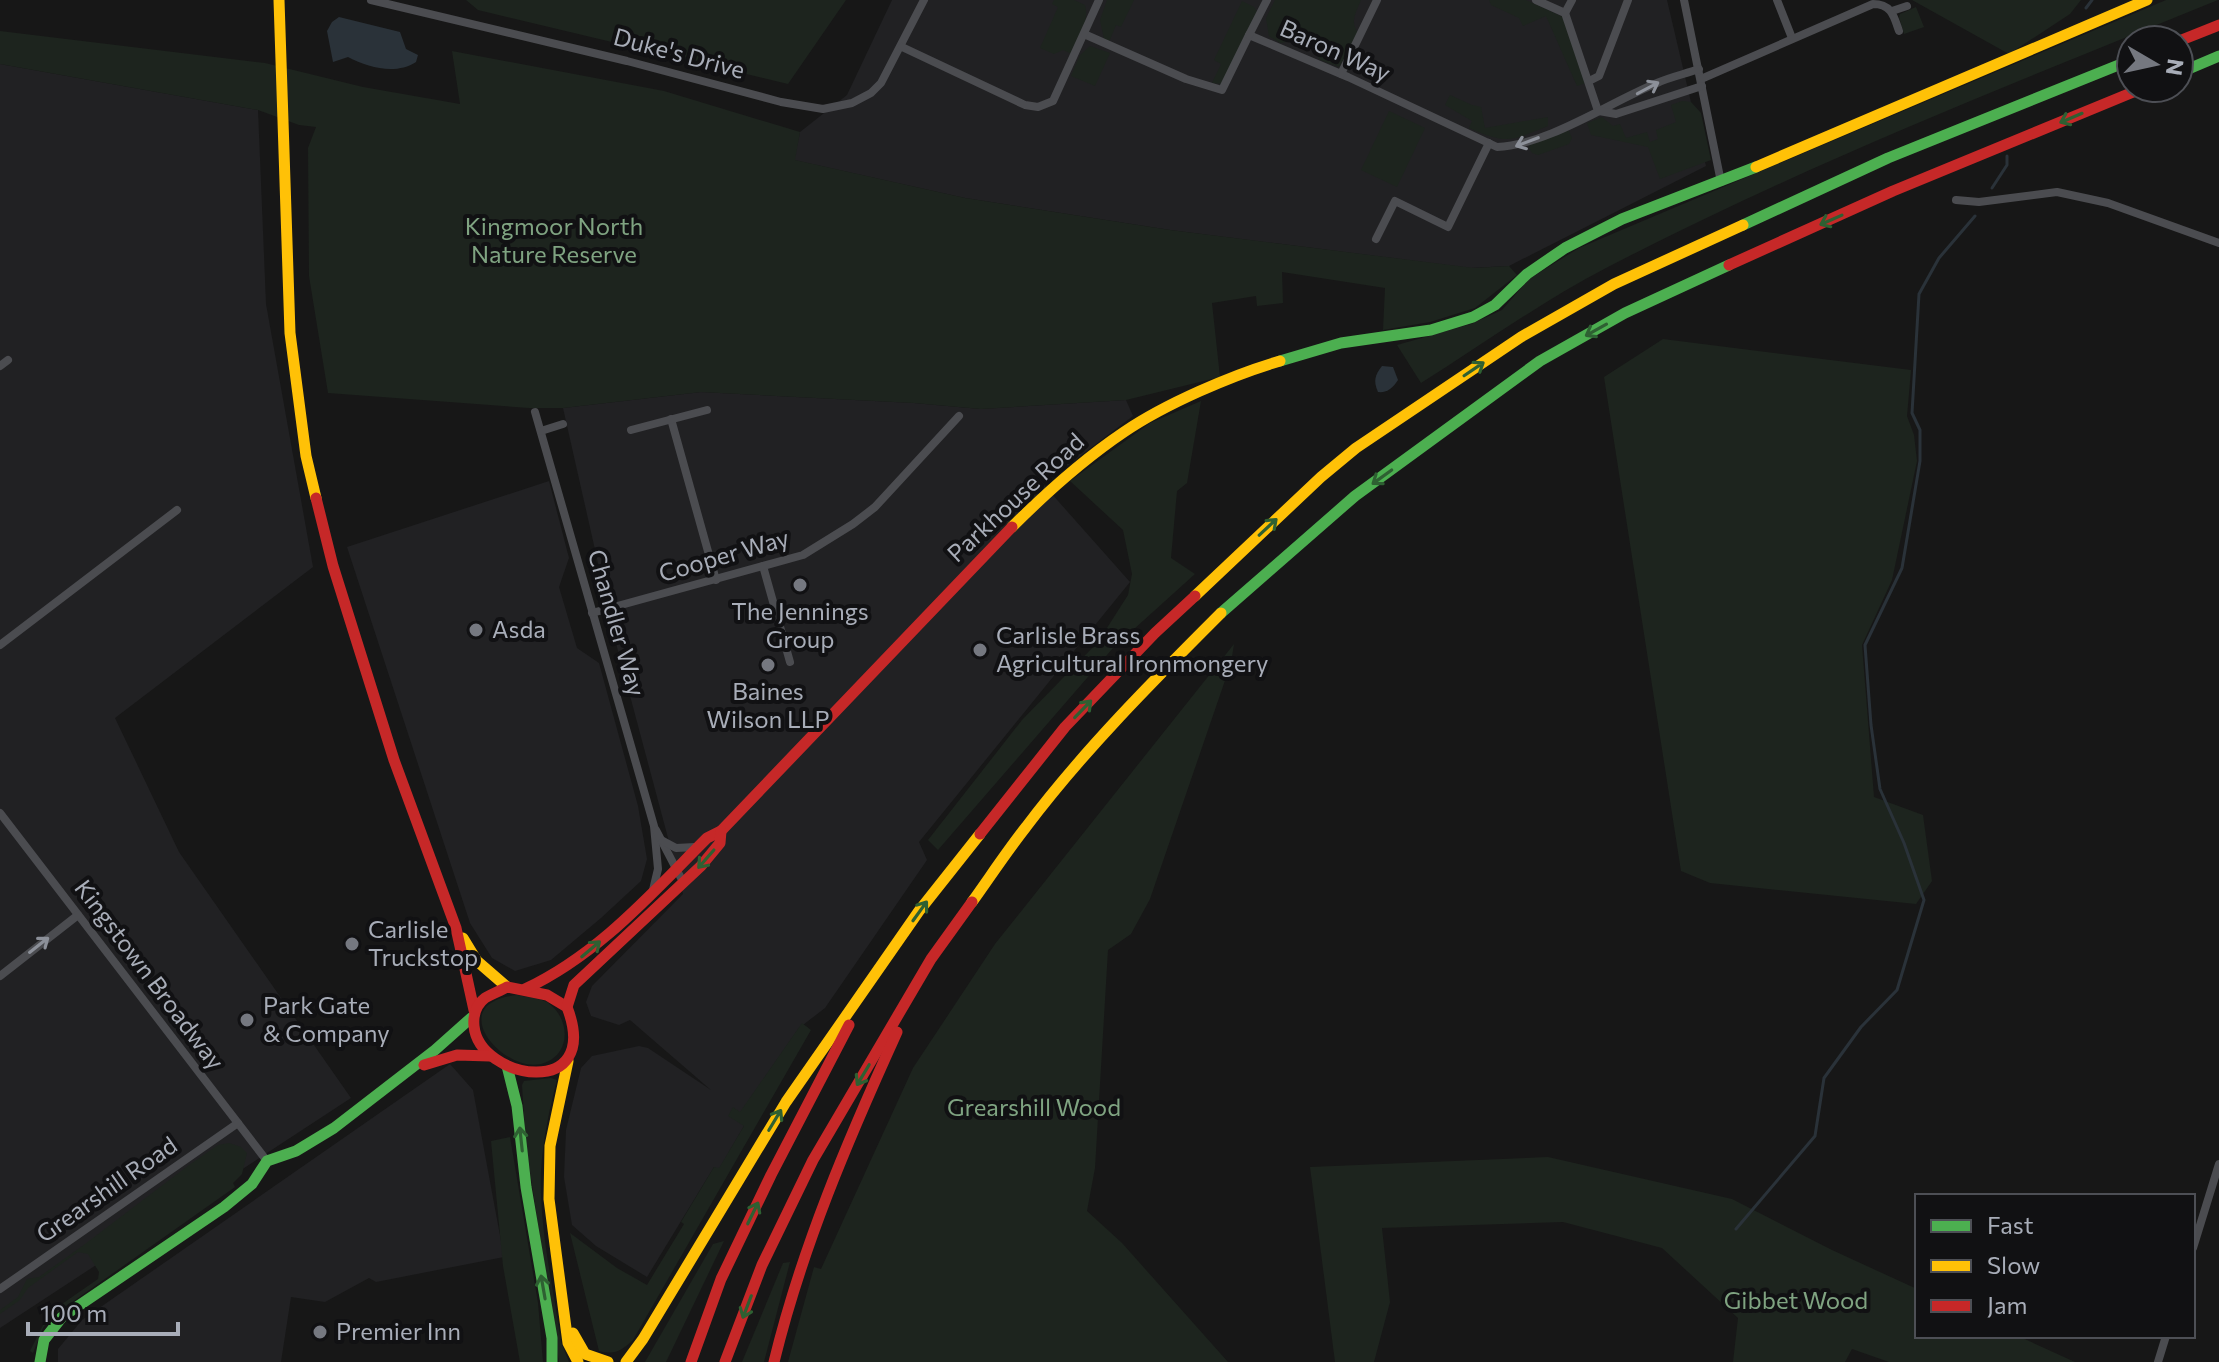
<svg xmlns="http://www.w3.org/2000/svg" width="2219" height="1362" font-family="Commissioner,sans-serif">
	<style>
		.built { fill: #212123 }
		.green { fill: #1d241e }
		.water { fill: #2a3239 }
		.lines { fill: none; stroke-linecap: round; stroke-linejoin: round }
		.stream { stroke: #2a3239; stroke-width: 3 }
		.street { stroke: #4b4c50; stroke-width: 8 }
		.fast { stroke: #4caf50; stroke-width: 11 }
		.slow { stroke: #ffc107; stroke-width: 11 }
		.jam { stroke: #c62828; stroke-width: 11 }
		.oneway { stroke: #8c9099 }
		.oneway2 { stroke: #2e6032 }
		.poi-dot { fill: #757880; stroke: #111113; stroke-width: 3 }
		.labels { text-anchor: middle; stroke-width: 8; stroke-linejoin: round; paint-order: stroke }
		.street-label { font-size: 24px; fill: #a8adb8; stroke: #111113 }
		.park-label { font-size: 24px; fill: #7fa381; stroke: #111113 }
		.poi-label { font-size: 24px; fill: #a8adb8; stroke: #111113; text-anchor: start }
	</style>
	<rect width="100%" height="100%" fill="#171717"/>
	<g class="built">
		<polygon points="892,0 1667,0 1706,166 1509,266 1471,268 1170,230 965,198 794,160 800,132 847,95"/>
		<polygon points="0,64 258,110 266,304 313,567 115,718 179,852 351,1098 0,1328"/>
		<polygon points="701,392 914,403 981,409 1126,400 1133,416 1043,484 1130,582 919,842 927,860 825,1008 799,1028 740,1113 734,1108 744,1126 719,1169 714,1167 647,1277 596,1246 572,1225 564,1177 566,1130 581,1068 592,1056 639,1046 648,1048 711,1090 630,1020 619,1025 591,1016 586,1002 592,986 683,894 617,647 563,408"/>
		<polygon points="549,481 569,558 559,587 577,648 599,663 638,806 647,859 641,881 601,918 551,960 515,971 492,958 470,923 347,547"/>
		<polygon points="450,1064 473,1090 504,1257 376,1282 369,1278 325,1302 291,1297 281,1362 58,1362 58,1349 82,1320"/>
	</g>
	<g class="green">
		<polygon points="466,0 846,0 788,84 478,10"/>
		<path d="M1054 0H1074L1085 5C1090 22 1078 38 1072 54L1063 50 1054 54 1040 48 1058 7 1052 4Z"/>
		<polygon points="1107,0 1134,0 1121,27 1116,25 1109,42 1104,39 1100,20"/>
		<path d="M1275 0H1361C1356 13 1349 22 1359 34L1339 67 1320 60 1316 53 1318 46 1295 37 1292 41 1280 43 1269 36 1266 18Z"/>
		<polygon points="1489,0 1526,0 1563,17 1586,83 1577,86 1546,16 1523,26 1519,18 1491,5"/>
		<polygon points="1912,0 2081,0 2070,14 2009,54"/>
		<path d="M2166 0H2218C2012 84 1804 165 1606 268 1542 301 1482 345 1421 383L1397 345 1471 324 1502 310 1529 279 1579 248Z"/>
		<polygon points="1242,1 1254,7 1258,13 1223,84 1212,83 1221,64 1214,60"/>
		<polygon points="1916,7 1924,27 1904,34 1899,17 1900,14"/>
		<polygon points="0,31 265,63 363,87 460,104 452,51 664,91 800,132 795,160 965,198 1170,230 1474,268 1509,266 1517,275 1475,308 1430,322 1383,330 1385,288 1282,272 1283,303 1257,306 1256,296 1212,303 1220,377 1126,400 981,409 914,403 701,392 563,408 529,408 328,393 309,276 308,148 316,127 299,125 258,110 0,64"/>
		<polygon points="1090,46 1110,53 1095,86 1071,76 1080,55"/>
		<path d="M1450 95 1472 105 1481 107 1485 128 1548 117V126C1510 141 1508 145 1469 128L1472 121 1445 105Z"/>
		<polygon points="1682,101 1691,102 1701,113 1711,160 1660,179 1648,147 1591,135 1587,123 1602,117 1613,126 1620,124 1626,138 1647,132 1650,142 1658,139 1656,130 1676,122 1671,105"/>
		<polygon points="1389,111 1425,128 1397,187 1361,170"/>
		<polygon points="1565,130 1569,131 1572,138 1569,144 1538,155 1532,153 1529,148 1530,143"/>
		<polygon points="1663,339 1911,370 1907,416 1914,435 1917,461 1892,580 1862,645 1874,797 1923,815 1932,881 1916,904 1710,883 1681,871 1604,377"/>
		<polygon points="1201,401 1187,483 1177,491 1171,558 1195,574 1113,648 938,850 928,840 1022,720 1098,642 1128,595 1132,574 1123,530 1070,481 1150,423"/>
		<polygon points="1234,644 1231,663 1150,899 1131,934 1108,950 1095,1168 1087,1211 1122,1243 1228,1362 788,1362 814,1267 821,1269 913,1068 995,944"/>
		<path d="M517 995C526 997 539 998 547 1002 571 1018 572 1056 541 1064 503 1073 442 1003 517 995Z"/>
		<path d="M802 1023 811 1030 633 1340C621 1351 615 1355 599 1351L570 1233 617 1268 647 1285 684 1224 681 1222 714 1167 719 1168 744 1126 728 1116 733 1107 740 1112Z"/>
		<path d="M551 1078 557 1080C549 1110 543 1140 541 1171 539 1228 553 1285 561 1342L569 1362H559L526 1145 522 1085 524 1081Z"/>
		<polygon points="510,1137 538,1303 543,1362 520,1362 503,1266 491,1141"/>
		<polygon points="229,1143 241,1147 247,1153 242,1174 233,1183 235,1187 51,1317 43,1328 33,1353 30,1351 49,1313 98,1279 99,1272 88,1254 78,1252 28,1288 20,1300 0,1314 0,1310 18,1297 27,1279 39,1277 85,1244 189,1165 218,1145"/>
		<polygon points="1548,1157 1732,1199 1832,1250 1917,1289 1917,1336 2018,1336 2075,1362 1889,1362 1852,1349 1845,1362 1733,1362 1738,1318 1662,1248 1563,1222 1382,1228 1390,1302 1374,1362 1335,1362 1310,1167"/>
		<polygon points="724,1241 666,1362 645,1362 713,1244"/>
		<polygon points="790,1262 764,1362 742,1362 783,1263"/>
	</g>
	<g class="water">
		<path d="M339 17 400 32 406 49 418 55 416 62C396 75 369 68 348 57L333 62 327 31 332 22Z"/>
		<path d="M1382 366 1393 367 1398 380C1393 388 1387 393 1378 392 1373 381 1375 375 1382 366Z"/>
	</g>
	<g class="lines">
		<g class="stream">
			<polyline points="2086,8 2092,0"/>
			<polyline points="1992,188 2007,165 2007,156"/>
			<polyline points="1736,1229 1815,1136 1824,1078 1861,1027 1897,990 1924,900 1904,843 1880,789 1871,725 1865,645 1902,568 1920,461 1920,430 1912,413 1919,294 1939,258 1975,216"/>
		</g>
		<g class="street">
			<polyline points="371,0 627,61 781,102 823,109 852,103 871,93 881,83 924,0"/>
			<polyline points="1536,0 1565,13 1598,111"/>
			<polyline points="1684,0 1721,182"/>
			<polyline points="1777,0 1792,38"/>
			<polyline points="1892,11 1907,6"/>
			<polyline points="1565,13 1572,0"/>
			<path d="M1084 34 1186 79 1222 90 1249 35 1348 77 1497 147C1548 145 1610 102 1657 83 1670 77 1685 74 1699 69"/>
			<polyline points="1249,35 1267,0"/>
			<polyline points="902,47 1025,105 1038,107 1053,101 1099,0"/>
			<polyline points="1341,74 1377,0"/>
			<path d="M1701 79 1873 4C1892 4 1894 17 1899 31"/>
			<polyline points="1589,81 1599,76 1628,0"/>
			<polyline points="1599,111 1616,114 1702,86"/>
			<polyline points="1956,200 1979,202 2057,192 2108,203 2219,243"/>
			<polyline points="1376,239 1395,201 1448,227 1489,143"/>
			<polyline points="0,366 8,360"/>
			<polyline points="535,412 654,826 658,869 653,890"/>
			<polyline points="671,419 716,580"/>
			<polyline points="631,430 707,410"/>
			<polyline points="541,431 563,424"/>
			<polyline points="763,566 790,662"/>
			<polyline points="592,613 803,555 853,524 875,507 959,416"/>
			<polyline points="0,645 177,510"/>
			<polyline points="0,813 267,1161"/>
			<polyline points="656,830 683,882"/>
			<polyline points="663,841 676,848 695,847"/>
			<polyline points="0,976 78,915"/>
			<polyline points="2193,1248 2219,1164"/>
			<polyline points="0,1289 238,1123"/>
			<polyline points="2158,1362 2166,1336"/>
		</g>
		<g class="fast">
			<polyline points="2179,73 2219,56"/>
			<polyline points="1743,225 1888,158 2131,60"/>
			<polyline points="1280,361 1341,343 1431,330 1473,317 1495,305 1527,274 1565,248 1622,219 1756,167"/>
			<polyline points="1221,613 1355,496 1540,361 1625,313 1729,265"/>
			<polyline points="507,1066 517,1106 526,1187 552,1338 552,1362"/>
			<polyline points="40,1362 44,1340 62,1317 224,1207 252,1184 267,1161 296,1151 334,1128 435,1050 471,1018"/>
		</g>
		<g class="slow">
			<polyline points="279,0 290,333 306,456 316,498"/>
			<polyline points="1756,167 2147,0"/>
			<path d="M1012 527C1046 493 1084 459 1124 432 1165 404 1232 375 1280 361"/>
			<polyline points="1195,596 1321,477 1356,448 1521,337 1614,284 1743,225"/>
			<path d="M972 902C990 877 1007 851 1026 827 1084 750 1153 681 1221 613"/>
			<polyline points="463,938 477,961 507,987"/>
			<polyline points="568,1061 550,1146 549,1199 568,1343 578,1362"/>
			<polyline points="573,1333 585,1354 608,1362"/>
			<polyline points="626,1362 643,1339 786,1102 919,911 980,834"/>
		</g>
		<g class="jam">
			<polyline points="2179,41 2219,25"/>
			<polyline points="1729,265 1893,191 2143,88"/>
			<polyline points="316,498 333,566 394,760 456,928 474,1010"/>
			<polyline points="980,834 1065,727 1155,633 1195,596"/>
			<path d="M507 987 547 995 567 1007C603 1101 479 1080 474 1026 473 1016 476 1005 485 998 491 994 500 991 507 987Z"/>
			<path d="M525 989C599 954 650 895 707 838L721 831 1012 527"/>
			<polyline points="567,1007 574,985 701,866 720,843 721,831"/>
			<polyline points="424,1065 457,1055 490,1056"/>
			<polyline points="691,1362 721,1279 771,1175 849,1025"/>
			<polyline points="725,1362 762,1265 813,1160 931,959 972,902"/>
			<path d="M774 1362C802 1247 848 1140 897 1032"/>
		</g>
	</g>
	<defs><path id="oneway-shaft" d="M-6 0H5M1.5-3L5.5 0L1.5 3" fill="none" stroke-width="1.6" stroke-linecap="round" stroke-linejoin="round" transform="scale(2)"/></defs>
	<g class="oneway">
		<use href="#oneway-shaft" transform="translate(1648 88) rotate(-28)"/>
		<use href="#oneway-shaft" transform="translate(1527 142) rotate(159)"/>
		<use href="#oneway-shaft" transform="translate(39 945) rotate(-38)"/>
	</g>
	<g class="oneway2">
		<use href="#oneway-shaft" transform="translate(2071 118) rotate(157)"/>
		<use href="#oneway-shaft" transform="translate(1831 220) rotate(156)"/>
		<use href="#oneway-shaft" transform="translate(1596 330) rotate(151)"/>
		<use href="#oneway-shaft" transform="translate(1474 369) rotate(-34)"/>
		<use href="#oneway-shaft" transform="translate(1382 477) rotate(144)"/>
		<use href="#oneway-shaft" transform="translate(1268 527) rotate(-43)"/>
		<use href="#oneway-shaft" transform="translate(1083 709) rotate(-46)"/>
		<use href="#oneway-shaft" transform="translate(706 859) rotate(131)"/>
		<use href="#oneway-shaft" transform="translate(920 911) rotate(-54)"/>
		<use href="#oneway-shaft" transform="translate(591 949) rotate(-40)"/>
		<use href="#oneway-shaft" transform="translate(863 1075) rotate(121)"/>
		<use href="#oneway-shaft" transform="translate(775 1120) rotate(-59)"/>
		<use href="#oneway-shaft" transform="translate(521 1139) rotate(-96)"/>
		<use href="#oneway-shaft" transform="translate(753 1213) rotate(-64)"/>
		<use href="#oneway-shaft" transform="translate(543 1287) rotate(-100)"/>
		<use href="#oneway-shaft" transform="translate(747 1307) rotate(111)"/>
	</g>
	<g class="poi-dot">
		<circle cx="800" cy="585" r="8"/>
		<circle cx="476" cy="630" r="8"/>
		<circle cx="980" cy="650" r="8"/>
		<circle cx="768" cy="665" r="8"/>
		<circle cx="352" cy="944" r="8"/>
		<circle cx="247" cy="1020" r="8"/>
		<circle cx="320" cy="1332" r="8"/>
	</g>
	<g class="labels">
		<g class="street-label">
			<text transform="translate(1335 51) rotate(24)" y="8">Baron Way</text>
			<text transform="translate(679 54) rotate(15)" y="8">Duke's Drive</text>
			<text transform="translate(1016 498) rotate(-43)" y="8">Parkhouse Road</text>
			<text transform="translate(724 556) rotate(-16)" y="8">Cooper Way</text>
			<text transform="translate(616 623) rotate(74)" y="8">Chandler Way</text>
			<text transform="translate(149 975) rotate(53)" y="8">Kingstown Broadway</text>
			<text transform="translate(107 1190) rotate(-35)" y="8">Grearshill Road</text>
		</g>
		<g class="park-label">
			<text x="554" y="235">Kingmoor North<tspan x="554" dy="28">Nature Reserve</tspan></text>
			<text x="1034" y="1116">Grearshill Wood</text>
			<text x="1796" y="1309">Gibbet Wood</text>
		</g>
		<g class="poi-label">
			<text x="800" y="620" text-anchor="middle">The Jennings<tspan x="800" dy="28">Group</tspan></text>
			<text x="492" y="638">Asda</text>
			<text x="996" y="644">Carlisle Brass<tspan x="996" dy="28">Agricultural Ironmongery</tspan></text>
			<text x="768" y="700" text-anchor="middle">Baines<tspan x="768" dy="28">Wilson LLP</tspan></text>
			<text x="368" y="938">Carlisle<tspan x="368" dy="28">Truckstop</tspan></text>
			<text x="263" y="1014">Park Gate<tspan x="263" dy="28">&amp; Company</tspan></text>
			<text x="336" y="1340">Premier Inn</text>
		</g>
	</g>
	<rect x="1915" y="1194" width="280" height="144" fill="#111113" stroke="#4d4f55" stroke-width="2"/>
	<rect x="1931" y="1220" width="40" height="12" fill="#4caf50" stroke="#4d4f55" stroke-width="2"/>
	<text x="1987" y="1234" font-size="24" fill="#a8adb8">Fast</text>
	<rect x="1931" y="1260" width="40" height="12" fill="#ffc107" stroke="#4d4f55" stroke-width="2"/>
	<text x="1987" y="1274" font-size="24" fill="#a8adb8">Slow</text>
	<rect x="1931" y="1300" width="40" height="12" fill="#c62828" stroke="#4d4f55" stroke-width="2"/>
	<text x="1987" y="1314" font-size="24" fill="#a8adb8">Jam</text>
	<g transform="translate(2155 64) rotate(99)"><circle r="38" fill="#111113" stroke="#4d4f55" stroke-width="2"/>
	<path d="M0-6L14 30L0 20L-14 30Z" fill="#757880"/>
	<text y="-12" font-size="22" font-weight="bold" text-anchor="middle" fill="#a8adb8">N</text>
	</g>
	<path d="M28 1322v12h150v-12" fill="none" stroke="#a8adb8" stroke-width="4"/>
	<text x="40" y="1322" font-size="24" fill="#a8adb8" stroke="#111113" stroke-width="6" paint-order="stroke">100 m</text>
</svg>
